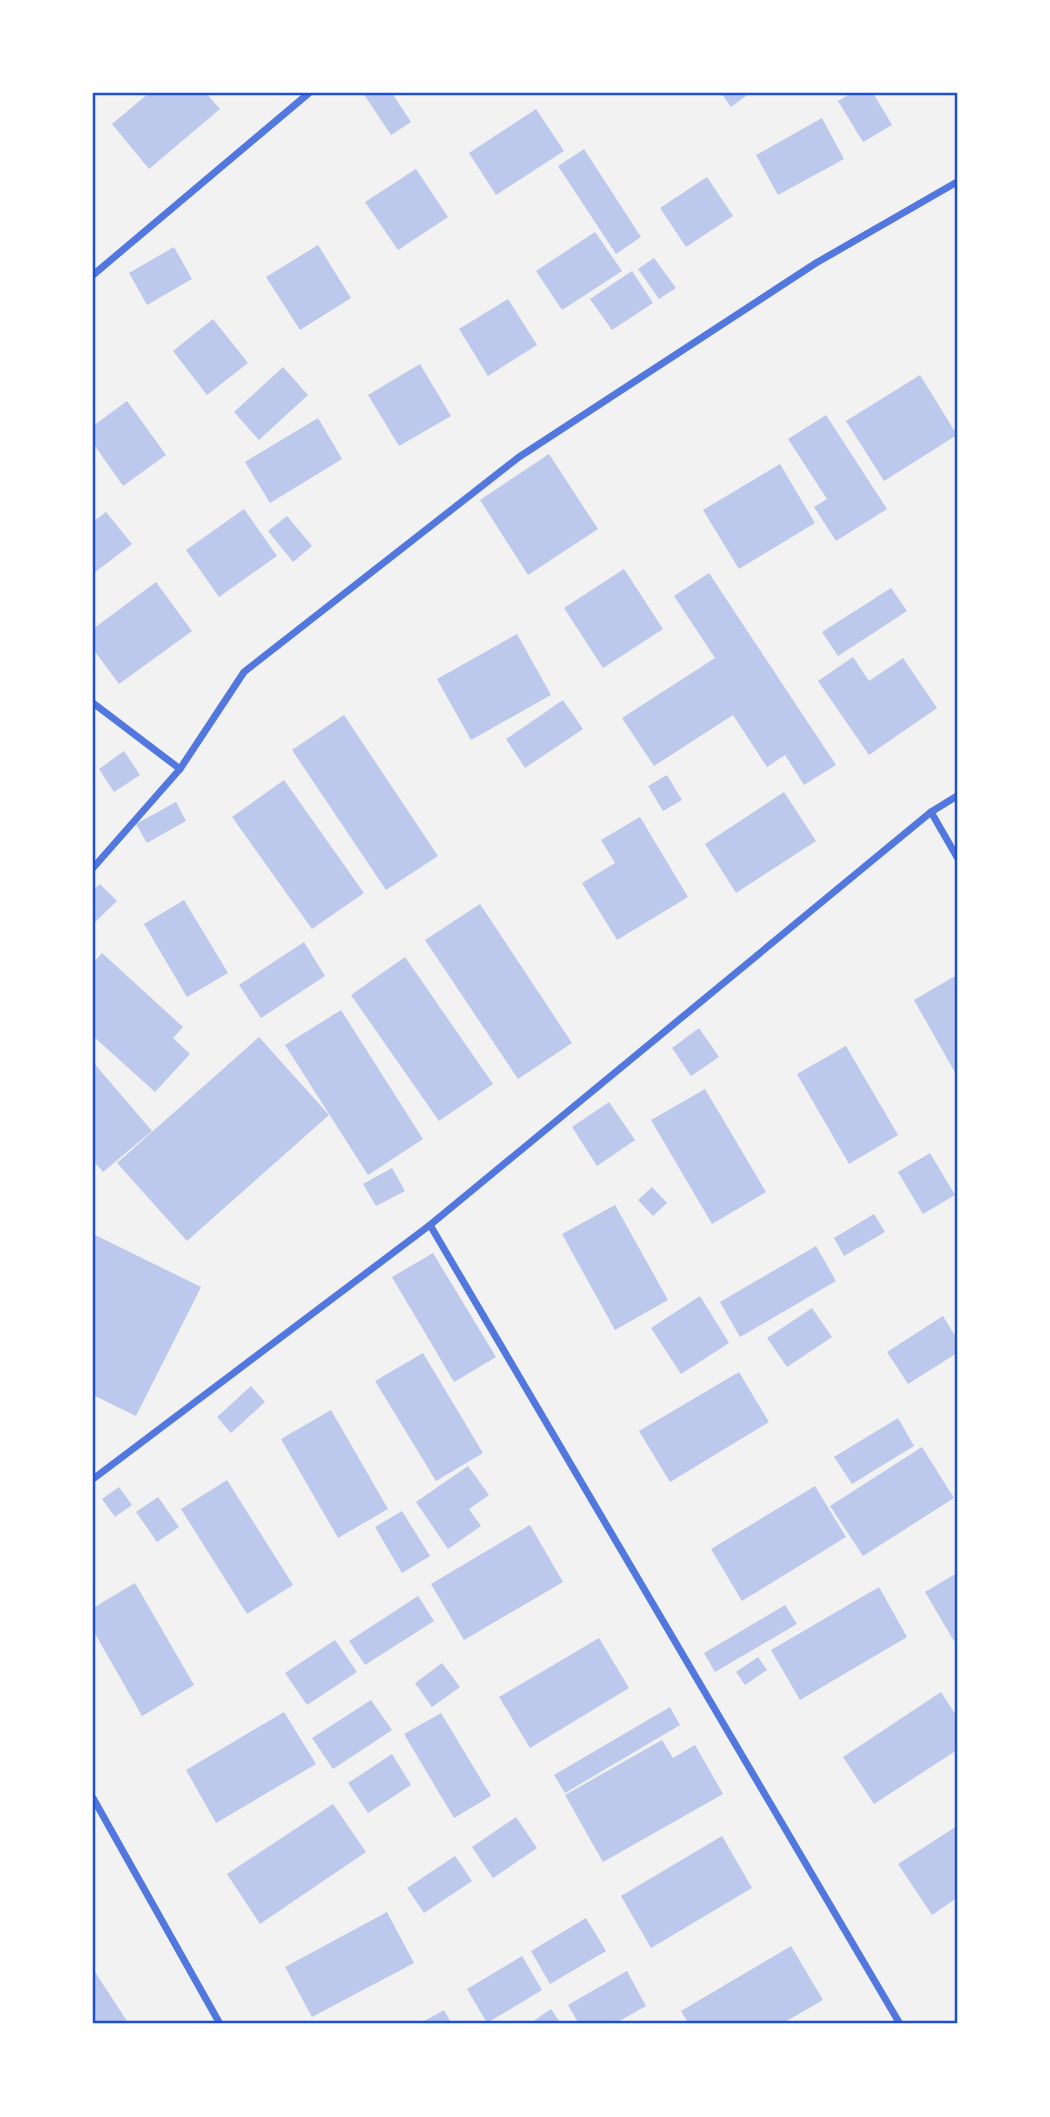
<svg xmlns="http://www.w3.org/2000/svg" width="1050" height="2117" font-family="'Noto Sans',sans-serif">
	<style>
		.building { fill: #bdc9ec }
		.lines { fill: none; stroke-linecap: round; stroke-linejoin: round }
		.minor { stroke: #5277de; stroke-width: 7 }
		.neatline { fill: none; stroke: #1d4ed8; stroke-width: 2.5 }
	</style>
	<rect width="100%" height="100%" fill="#f2f2f2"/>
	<g class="building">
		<polygon points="149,93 206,93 220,109 149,169 112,124"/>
		<polygon points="363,93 392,93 411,122 391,135"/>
		<polygon points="721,93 750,93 731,107"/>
		<polygon points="852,93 873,93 892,125 863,142 838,101"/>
		<polygon points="536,109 564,151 496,195 469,153"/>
		<polygon points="822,118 844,159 778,195 756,155"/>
		<polygon points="584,149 641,237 616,254 558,166"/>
		<polygon points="416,169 448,217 398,250 365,202"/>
		<polygon points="707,177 733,216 686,247 660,208"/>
		<polygon points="595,232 622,271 562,310 536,271"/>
		<polygon points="318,245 351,298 300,330 266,277"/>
		<polygon points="174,247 192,279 147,305 129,273"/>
		<polygon points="654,258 676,288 659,299 638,269"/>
		<polygon points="632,271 653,303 612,330 590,299"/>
		<polygon points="508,299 537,345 488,376 459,329"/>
		<polygon points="213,319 248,363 207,395 173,351"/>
		<polygon points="420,364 451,416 399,446 368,395"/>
		<polygon points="283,367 308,395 259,440 234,412"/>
		<polygon points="920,375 957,435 884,481 846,421"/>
		<polygon points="127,401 166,455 123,486 93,443 93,426"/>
		<polygon points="826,415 887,509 836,541 814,507 827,499 788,439"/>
		<polygon points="318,418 342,459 270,503 245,462"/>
		<polygon points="549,454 598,529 528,575 480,500"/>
		<polygon points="780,464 815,523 739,569 703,510"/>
		<polygon points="244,509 277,556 219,597 186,550"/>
		<polygon points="106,512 132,544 94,573 93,522"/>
		<polygon points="287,516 312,546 293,562 268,531"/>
		<polygon points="624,569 663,629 603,668 564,608"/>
		<polygon points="709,573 836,765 804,785 785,755 767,767 733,715 654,766 622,718 715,658 674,596"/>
		<polygon points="156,582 192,631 119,684 93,649 93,629"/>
		<polygon points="891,588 907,611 838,656 822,632"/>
		<polygon points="517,634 551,695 471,740 437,679"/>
		<polygon points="853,657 869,681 903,658 937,708 869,755 818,681"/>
		<polygon points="563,700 583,729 525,768 506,739"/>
		<polygon points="344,715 438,856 386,890 292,750"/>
		<polygon points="124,751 140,775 114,792 99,769"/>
		<polygon points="667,775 682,800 663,811 648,786"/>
		<polygon points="284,780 364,893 312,929 232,817"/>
		<polygon points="784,792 816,841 736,893 705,844"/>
		<polygon points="176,802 186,821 147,843 136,824"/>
		<polygon points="640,817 688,897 617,940 582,883 615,863 601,840"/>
		<polygon points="100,884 117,901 93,924 93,890"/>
		<polygon points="184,900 228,973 187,997 144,924"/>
		<polygon points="480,904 572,1043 518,1079 425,940"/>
		<polygon points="304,942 325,976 261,1018 239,985"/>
		<polygon points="102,953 183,1027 173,1038 190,1054 155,1092 93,1036 93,963"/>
		<polygon points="405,957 493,1084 439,1121 351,995"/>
		<polygon points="957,975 957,1076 914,1000"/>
		<polygon points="341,1010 423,1139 368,1175 285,1045"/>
		<polygon points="699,1028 719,1057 691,1076 672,1048"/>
		<polygon points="259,1037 329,1115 187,1241 117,1163"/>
		<polygon points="846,1046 898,1135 849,1164 797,1074"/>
		<polygon points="93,1062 152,1131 103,1172 93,1160"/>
		<polygon points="705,1089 766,1192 712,1224 651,1120"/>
		<polygon points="609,1102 635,1140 597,1166 572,1127"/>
		<polygon points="930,1153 955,1195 923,1214 898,1172"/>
		<polygon points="392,1168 405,1191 376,1206 363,1184"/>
		<polygon points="652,1187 667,1203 653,1216 638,1200"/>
		<polygon points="615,1205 668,1300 615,1330 562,1234"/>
		<polygon points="874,1214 885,1232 844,1256 834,1238"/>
		<polygon points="93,1234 201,1287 136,1416 93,1395"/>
		<polygon points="816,1246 836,1281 740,1337 720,1302"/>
		<polygon points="433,1253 496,1357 454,1382 392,1277"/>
		<polygon points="700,1296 729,1343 681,1374 651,1328"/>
		<polygon points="812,1308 832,1337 787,1367 767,1338"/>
		<polygon points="943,1316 957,1339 957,1353 908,1384 887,1352"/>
		<polygon points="423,1353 483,1453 436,1481 375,1381"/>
		<polygon points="739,1372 769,1422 670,1482 639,1431"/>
		<polygon points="251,1386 265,1402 231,1433 217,1417"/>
		<polygon points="331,1410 388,1509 338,1538 281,1439"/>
		<polygon points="898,1418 914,1446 852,1484 834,1457"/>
		<polygon points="922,1447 954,1498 863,1556 830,1506"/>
		<polygon points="468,1466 489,1495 469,1509 481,1526 448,1549 416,1502"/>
		<polygon points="227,1480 293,1585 247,1614 181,1509"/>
		<polygon points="815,1486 846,1537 742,1601 711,1549"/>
		<polygon points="119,1487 132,1505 115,1517 102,1499"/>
		<polygon points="158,1497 179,1527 157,1542 136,1512"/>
		<polygon points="402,1511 430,1556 402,1573 375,1527"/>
		<polygon points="530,1525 563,1582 464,1640 431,1584"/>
		<polygon points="957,1573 957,1639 954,1641 925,1592"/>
		<polygon points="135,1583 194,1685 142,1716 93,1630 93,1608"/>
		<polygon points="879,1587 907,1637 800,1700 771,1650"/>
		<polygon points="418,1596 434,1621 365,1665 349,1641"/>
		<polygon points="785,1605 797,1624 715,1672 704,1653"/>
		<polygon points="599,1638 629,1688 530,1748 499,1697"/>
		<polygon points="335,1640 357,1672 307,1705 285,1673"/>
		<polygon points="758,1657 767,1670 745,1685 736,1672"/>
		<polygon points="442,1663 460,1687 432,1707 415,1683"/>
		<polygon points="941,1692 957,1717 957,1750 874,1804 843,1757"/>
		<polygon points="371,1700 392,1730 333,1769 312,1738"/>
		<polygon points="670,1707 680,1725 565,1793 554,1775"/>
		<polygon points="284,1712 316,1764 216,1823 186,1770"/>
		<polygon points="441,1713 491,1796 454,1818 404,1734"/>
		<polygon points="662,1740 673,1758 695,1745 723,1794 603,1862 565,1795"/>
		<polygon points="392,1754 411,1785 368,1813 348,1783"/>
		<polygon points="333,1804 366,1852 260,1924 227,1874"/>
		<polygon points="516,1817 537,1848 493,1878 472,1847"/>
		<polygon points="957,1826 957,1898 932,1915 898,1864"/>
		<polygon points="722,1836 752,1888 651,1948 621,1896"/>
		<polygon points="455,1856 472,1881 424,1913 407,1888"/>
		<polygon points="387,1912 414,1963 312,2017 285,1967"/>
		<polygon points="586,1918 606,1951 550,1984 531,1951"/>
		<polygon points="791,1946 823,2000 781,2024 689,2024 681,2011"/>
		<polygon points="522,1956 542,1990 487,2023 467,1989"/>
		<polygon points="93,1969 129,2024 93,2024"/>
		<polygon points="627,1971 646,2006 614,2024 579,2024 568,2005"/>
		<polygon points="551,2009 561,2024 529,2024"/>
		<polygon points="444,2010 452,2024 419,2024"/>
	</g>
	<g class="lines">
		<g class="minor">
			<polyline points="93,275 309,93"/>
			<polyline points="93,703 180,769"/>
			<polyline points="931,812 957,857"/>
			<polyline points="93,868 180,769 244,672 519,457 816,263 957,182"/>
			<polyline points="430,1225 900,2024"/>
			<polyline points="93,1479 430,1225 931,812 957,796"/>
			<polyline points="93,1798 220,2024"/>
		</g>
	</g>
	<rect width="1050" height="2117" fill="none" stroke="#ffffff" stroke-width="189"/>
	<rect x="94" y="94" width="862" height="1928" class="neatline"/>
</svg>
